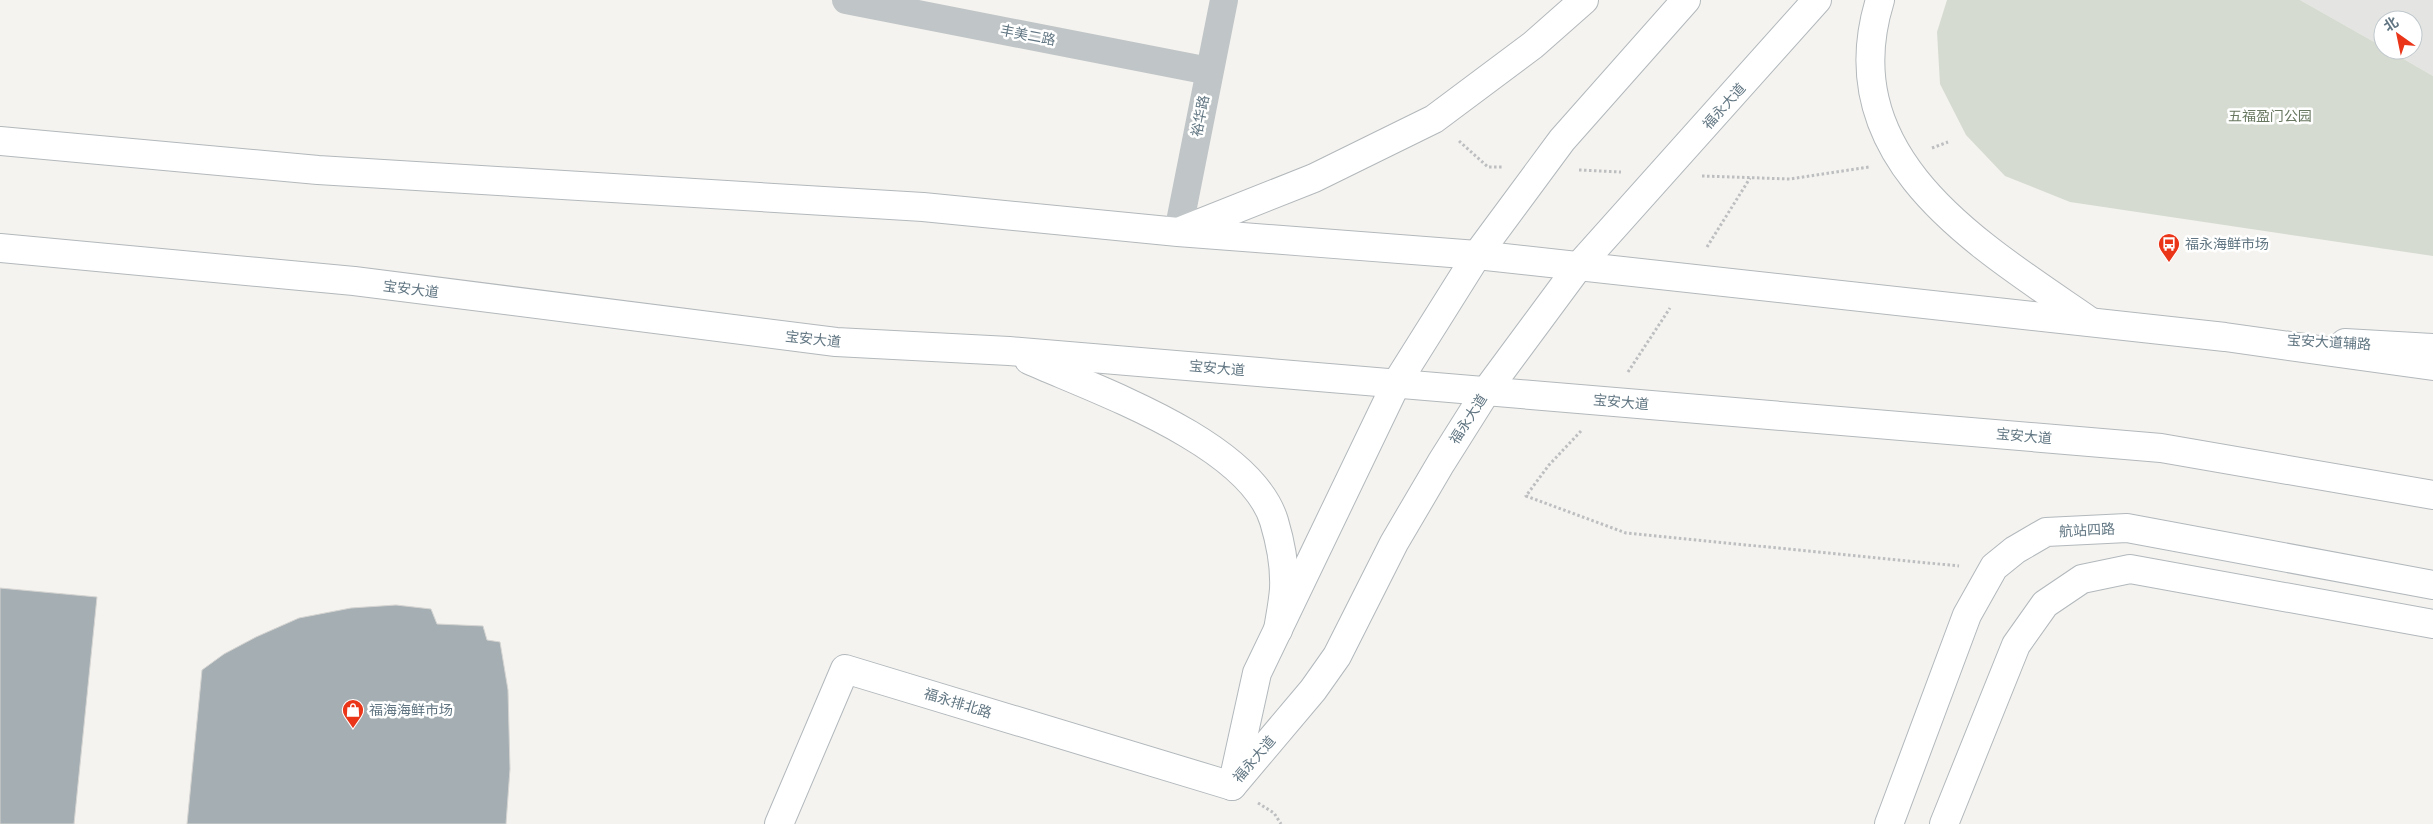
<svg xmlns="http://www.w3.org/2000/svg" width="2433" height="824" font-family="Barlow,'Noto Sans SC',sans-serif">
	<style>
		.built { fill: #e4e5e3 }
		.green { fill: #d5dbd0 }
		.building { fill: #a5afb3; stroke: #d5d4d2 }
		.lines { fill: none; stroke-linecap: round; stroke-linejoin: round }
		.secondary-casing { stroke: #b2b8bc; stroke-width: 30 }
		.primary-casing { stroke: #b3b8bb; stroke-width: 30 }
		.path { stroke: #bcbec0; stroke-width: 3; stroke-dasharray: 2.5 2.5; stroke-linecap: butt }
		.street { stroke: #c0c5c7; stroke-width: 28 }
		.secondary { stroke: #fff; stroke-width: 28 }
		.primary { stroke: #fff; stroke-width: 28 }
		.labels { text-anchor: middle; stroke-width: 5; stroke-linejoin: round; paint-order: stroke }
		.street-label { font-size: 14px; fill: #617682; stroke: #fff }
		.park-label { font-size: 14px; fill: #687860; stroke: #fff }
		.poi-label { font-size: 14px; fill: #617682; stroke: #fff; text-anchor: start }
	</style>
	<rect width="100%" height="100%" fill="#f4f3ef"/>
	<polygon class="built" points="2300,0 2433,0 2433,76 2388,50 2413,50 2413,20 2383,20 2383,47"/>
	<polygon class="green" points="1947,0 2300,0 2383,47 2383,50 2388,50 2433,76 2433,256 2070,202 2005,176 1966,135 1940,84 1937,32"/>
	<g class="building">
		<polygon points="0,588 97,597 74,824 0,824"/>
		<polygon points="396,605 431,609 437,624 483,626 487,640 500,642 508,690 510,769 506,824 187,824 202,670 224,654 256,637 299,618 351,608"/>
	</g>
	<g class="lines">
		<g class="secondary-casing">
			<g id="secondary">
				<polyline points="2345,343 2433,348"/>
				<polyline points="1233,782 1257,673 1396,384 1477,255 1562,140 1686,0"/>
				<polyline points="1232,786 1313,690 1337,656 1394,543 1441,463 1487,390 1578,267 1817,0"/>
				<polyline points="779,824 845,669 1232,786"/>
				<polyline points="1889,824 1967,615 1994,567 2015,550 2046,532 2127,528 2433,585"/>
				<polyline points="1944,824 2016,645 2045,604 2082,579 2130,569 2433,624"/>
			</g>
		</g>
		<g class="primary-casing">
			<g id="primary">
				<path d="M1880 0C1831 158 1978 244 2088 320"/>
				<polyline points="0,141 318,170 923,207 1178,232 1477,255 2225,337 2433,366"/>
				<polyline points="1183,230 1314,178 1434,119 1533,45 1584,0"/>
				<polyline points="0,248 354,281 836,342 1009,351 2161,448 2433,495"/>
				<path d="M1029 360C1099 391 1250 443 1274 521 1280 541 1285 568 1284 589 1283 603 1280 617 1278 630"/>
			</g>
		</g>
		<g class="path">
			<polyline points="1459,141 1488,167 1503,167"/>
			<polyline points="1932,148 1948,142"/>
			<polyline points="1579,170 1621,172"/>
			<polyline points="1702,176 1790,179 1869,167"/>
			<polyline points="1707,247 1750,178"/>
			<polyline points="1628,372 1670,308"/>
			<polyline points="1581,431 1549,465 1526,496 1626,533 1959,566"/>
			<polyline points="1258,803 1274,813 1281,824"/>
		</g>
		<g class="street">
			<polyline points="846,0 1209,71"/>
			<polyline points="1178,232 1224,0"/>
		</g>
		<use href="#secondary" class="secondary"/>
		<use href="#primary" class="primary"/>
	</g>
	<defs>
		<g id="bus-pin" transform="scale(1.125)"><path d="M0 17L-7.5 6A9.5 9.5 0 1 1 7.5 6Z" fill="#ea3519" stroke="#fff"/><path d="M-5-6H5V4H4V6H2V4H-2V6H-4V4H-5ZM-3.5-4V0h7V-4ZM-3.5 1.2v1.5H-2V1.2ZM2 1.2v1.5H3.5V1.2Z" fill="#fff"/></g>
		<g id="shop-pin" transform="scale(1.125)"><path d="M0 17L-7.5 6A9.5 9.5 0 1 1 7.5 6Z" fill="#ea3519" stroke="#fff"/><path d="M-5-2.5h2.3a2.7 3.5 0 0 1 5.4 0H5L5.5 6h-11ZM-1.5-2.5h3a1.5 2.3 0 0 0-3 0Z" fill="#fff"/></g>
	</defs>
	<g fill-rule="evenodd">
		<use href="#bus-pin" x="2169" y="244"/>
		<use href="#shop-pin" x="353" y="710"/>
	</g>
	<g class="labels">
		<g class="street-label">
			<text transform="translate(1028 35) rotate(11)" y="5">丰美二路</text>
			<text transform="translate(1724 106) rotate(-48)" y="5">福永大道</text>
			<text transform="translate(1200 116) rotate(-79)" y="5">裕华路</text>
			<text transform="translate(411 289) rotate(7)" y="5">宝安大道</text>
			<text transform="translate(813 339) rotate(6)" y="5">宝安大道</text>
			<text transform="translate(2329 342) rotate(3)" y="5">宝安大道辅路</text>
			<text transform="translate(1217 368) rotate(5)" y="5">宝安大道</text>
			<text transform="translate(1621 402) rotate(5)" y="5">宝安大道</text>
			<text transform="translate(1468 419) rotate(-57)" y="5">福永大道</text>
			<text transform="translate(2024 436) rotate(5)" y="5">宝安大道</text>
			<text transform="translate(2087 530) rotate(-3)" y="5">航站四路</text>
			<text transform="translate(958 703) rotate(17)" y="5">福永排北路</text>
			<text transform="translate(1254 759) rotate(-49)" y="5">福永大道</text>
		</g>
		<g class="park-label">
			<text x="2270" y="121">五福盈门公园</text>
		</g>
		<g class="poi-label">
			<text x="2185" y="249">福永海鲜市场</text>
			<text x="369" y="715">福海海鲜市场</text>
		</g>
	</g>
	<g transform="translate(2398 35) rotate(327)"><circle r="24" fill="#ffffff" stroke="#c0c8cd"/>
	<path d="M0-4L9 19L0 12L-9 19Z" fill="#ea3519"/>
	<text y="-8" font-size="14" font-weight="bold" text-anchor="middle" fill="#617682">北</text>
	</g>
</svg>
